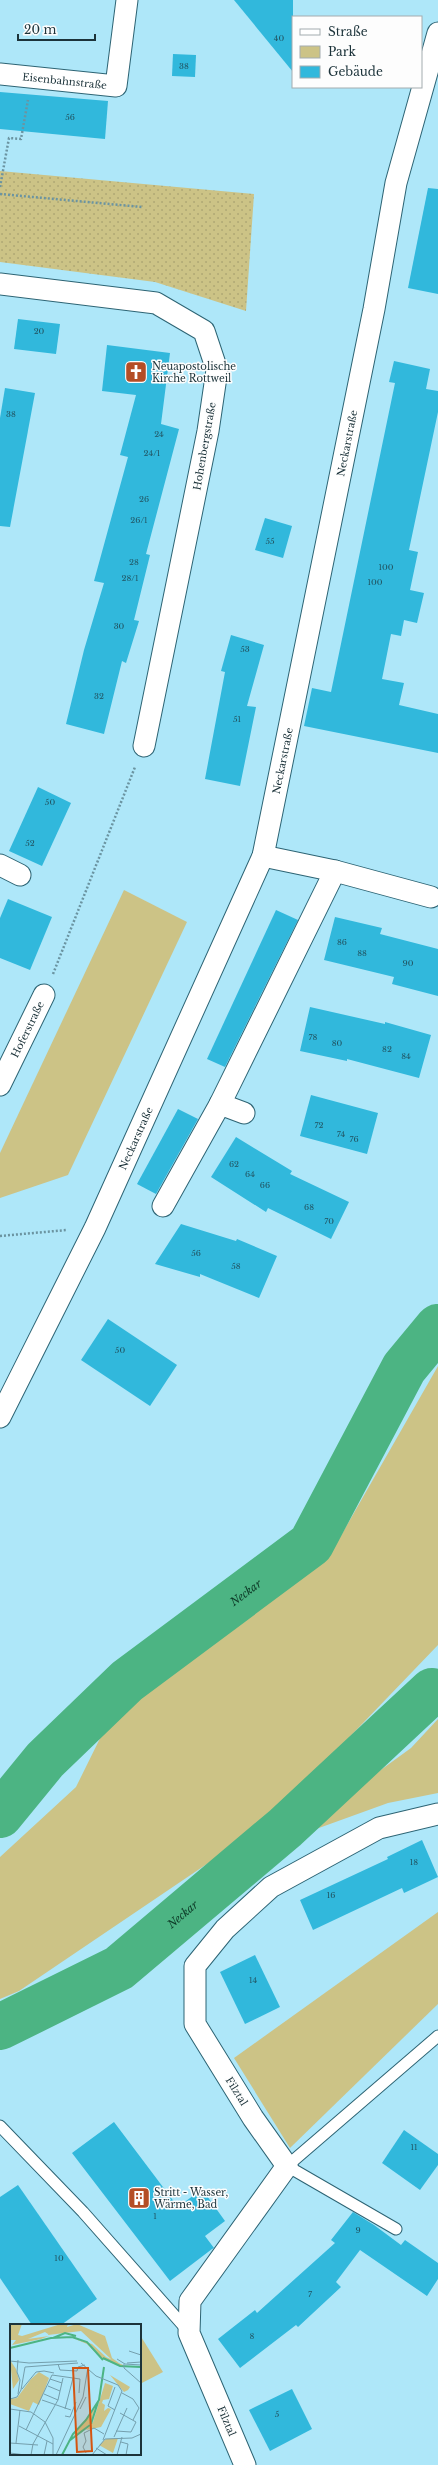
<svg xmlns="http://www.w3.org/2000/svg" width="438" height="2465" font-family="'Libre Baskerville',serif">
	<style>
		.green { fill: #ccc386 }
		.garden { fill: url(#garden-dots) }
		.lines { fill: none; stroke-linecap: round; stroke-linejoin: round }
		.river { stroke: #4cb483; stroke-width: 46 }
		.building { fill: #31b8dc }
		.service-casing { stroke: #2d6474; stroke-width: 13 }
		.minor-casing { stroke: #2d6474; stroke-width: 23 }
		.path { stroke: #6b94a1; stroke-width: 2.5; stroke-dasharray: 2 2; stroke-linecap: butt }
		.service { stroke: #fff; stroke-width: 11 }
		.minor { stroke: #fff; stroke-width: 21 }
		.labels { text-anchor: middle; stroke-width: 3; stroke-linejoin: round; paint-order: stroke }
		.number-label { font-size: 8px; fill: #215462 }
		.street-label { font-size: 10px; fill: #1c333a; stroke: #fdfdfd }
		.poi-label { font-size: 10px; fill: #1c333a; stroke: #fdfdfd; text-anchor: start }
		.water-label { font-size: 11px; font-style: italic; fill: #0d3a27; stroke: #fdfdfd }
		.inset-river { fill: none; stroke: #4cb483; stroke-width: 2 }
		.inset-road { fill: none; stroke: #749fad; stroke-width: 1 }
		.view { fill: #d45511; fill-opacity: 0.15; stroke: #d45511; stroke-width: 2 }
		.inset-edge { fill: none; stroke: #1c333a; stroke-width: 2 }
	</style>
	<defs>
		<pattern id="garden-dots" width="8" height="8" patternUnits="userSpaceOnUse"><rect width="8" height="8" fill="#ccc386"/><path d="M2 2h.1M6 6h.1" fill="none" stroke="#afa874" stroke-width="1.8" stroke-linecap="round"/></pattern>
	</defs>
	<rect width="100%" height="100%" fill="#aee7f9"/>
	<g class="green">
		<polygon points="124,890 187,922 68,1175 0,1198 0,1153"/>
		<polygon points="438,1366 438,1645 266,1824 19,1991 0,1999 0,1857 76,1787 116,1706 339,1539"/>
		<polygon points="438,1719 438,1793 388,1803 283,1841 411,1748"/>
		<polygon points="438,1912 438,2004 290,2148 234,2058"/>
		<polygon points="140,2335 163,2372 140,2384"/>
	</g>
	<polygon class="garden" points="0,171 254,194 246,311 155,282 0,262"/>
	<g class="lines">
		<g class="river">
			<path id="s1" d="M0 1815 45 1760 127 1681 311 1544 404 1368 438 1327"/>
			<path id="s2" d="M0 2027 119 1968 285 1828 432 1691"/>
		</g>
	</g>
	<g class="building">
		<polygon points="234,0 293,0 293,72"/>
		<polygon points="173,54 196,55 195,77 172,76"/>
		<polygon points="0,92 108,101 105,139 0,129"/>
		<polygon points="428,188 438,189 438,294 408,288"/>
		<polygon points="18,319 60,324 56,354 14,349"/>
		<polygon points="107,345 170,353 161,424 179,429 146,554 150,555 134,620 139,621 126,663 122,661 104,734 66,724 84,650 104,583 94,581 128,457 120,455 136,395 102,391"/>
		<polygon points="394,361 430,369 426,389 438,391 438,412 409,550 418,552 410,590 424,593 417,623 404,620 401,636 391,634 382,679 404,683 399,705 438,714 438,753 304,726 312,688 331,692 395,383 389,382"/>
		<polygon points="5,388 35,393 10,527 0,526 0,418"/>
		<polygon points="265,518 292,526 283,558 255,550"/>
		<polygon points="231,635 264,645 247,706 256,707 240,786 205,779 225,672 221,671"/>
		<polygon points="38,787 71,803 42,866 9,851"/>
		<polygon points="8,899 52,917 30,970 0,958 0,918"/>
		<polygon points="276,910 298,920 225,1067 207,1059"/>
		<polygon points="335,917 382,928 380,934 438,949 438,996 392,984 394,977 324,960"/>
		<polygon points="310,1007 385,1024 385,1022 431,1035 419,1078 347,1059 347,1061 300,1051"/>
		<polygon points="311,1095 378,1113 367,1154 300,1136"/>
		<polygon points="178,1109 198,1119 156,1194 137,1184"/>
		<polygon points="236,1137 292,1171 290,1174 349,1202 331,1239 268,1208 266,1212 211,1177"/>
		<polygon points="181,1224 236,1241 237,1239 277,1256 259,1298 200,1274 200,1277 155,1264"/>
		<polygon points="108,1319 177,1365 150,1406 81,1360"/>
		<polygon points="422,1840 438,1877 404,1893 402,1888 313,1930 300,1900 388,1859 387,1857"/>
		<polygon points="255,1955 280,2007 245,2024 220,1972"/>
		<polygon points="114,2122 178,2207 202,2189 225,2221 205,2236 214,2248 212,2249 170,2281 72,2153"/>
		<polygon points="404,2130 438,2154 438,2165 420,2190 382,2163"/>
		<polygon points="18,2185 97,2299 61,2325 32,2325 0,2278 0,2197"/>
		<polygon points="353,2212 374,2225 401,2245 405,2240 438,2263 438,2279 427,2296 360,2250 336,2282 341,2287 298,2327 296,2325 240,2368 218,2339 255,2310 257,2313 335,2243 331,2240"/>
		<polygon points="292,2389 312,2429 270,2451 249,2410"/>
	</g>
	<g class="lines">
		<g class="service-casing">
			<g id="service">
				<polyline points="0,2126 83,2212 189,2332"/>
				<polyline points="396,2229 287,2166 438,2036"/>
			</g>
		</g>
		<g class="minor-casing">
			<g id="minor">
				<path id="s3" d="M0 74 116 86 127 0"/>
				<polyline points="0,284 156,303 204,331 217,370 208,431 144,746"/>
				<polyline points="263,856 335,871 431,897"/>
				<polyline points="0,865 20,875"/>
				<path id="s4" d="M0 1085 44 995"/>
				<polyline points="220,1104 244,1113"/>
				<polyline points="163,1206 220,1104 335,871"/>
				<path id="s5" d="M0 1417 95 1228 263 856 374 309 396 183 438 33"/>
				<polyline points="245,2465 189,2333 190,2301 287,2166 253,2118 195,2024 195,1966 225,1929 271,1887 379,1828 438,1814"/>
			</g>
		</g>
		<g class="path">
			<polyline points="0,187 9,138 21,139 28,100"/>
			<polyline points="0,194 142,207"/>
			<polyline points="53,974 135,767"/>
			<polyline points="0,1236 67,1230"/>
		</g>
		<use href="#service" class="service"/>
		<use href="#minor" class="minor"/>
	</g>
	<defs>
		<g id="church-square" transform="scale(1.15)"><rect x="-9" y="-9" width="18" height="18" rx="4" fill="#b44d25" stroke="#fdfdfd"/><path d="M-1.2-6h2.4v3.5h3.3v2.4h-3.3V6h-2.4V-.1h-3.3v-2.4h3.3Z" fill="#fff"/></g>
		<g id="building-square" transform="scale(1.15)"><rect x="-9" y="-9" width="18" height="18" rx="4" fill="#b44d25" stroke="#fdfdfd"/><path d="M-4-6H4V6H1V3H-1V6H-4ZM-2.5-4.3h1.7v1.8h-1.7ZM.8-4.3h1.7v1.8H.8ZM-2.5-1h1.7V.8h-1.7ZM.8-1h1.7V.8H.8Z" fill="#fff"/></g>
	</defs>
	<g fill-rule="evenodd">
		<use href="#church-square" x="136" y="372"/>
		<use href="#building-square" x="139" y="2198"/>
	</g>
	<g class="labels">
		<g class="number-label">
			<text x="279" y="41">40</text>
			<text x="184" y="69">38</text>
			<text x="70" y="120">56</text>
			<text x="39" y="334">20</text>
			<text x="11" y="417">38</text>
			<text x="159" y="437">24</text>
			<text x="152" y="456">24/1</text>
			<text x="144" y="502">26</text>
			<text x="139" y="523">26/1</text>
			<text x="270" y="544">55</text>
			<text x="134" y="565">28</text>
			<text x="386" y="570">100</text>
			<text x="130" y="581">28/1</text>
			<text x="375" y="585">100</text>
			<text x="119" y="629">30</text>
			<text x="245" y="652">53</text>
			<text x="99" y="699">32</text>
			<text x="237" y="722">51</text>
			<text x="50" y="805">50</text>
			<text x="30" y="846">52</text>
			<text x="342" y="945">86</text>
			<text x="362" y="956">88</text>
			<text x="408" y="966">90</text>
			<text x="313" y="1040">78</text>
			<text x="337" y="1046">80</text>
			<text x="387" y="1052">82</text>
			<text x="406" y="1059">84</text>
			<text x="319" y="1128">72</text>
			<text x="341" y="1137">74</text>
			<text x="354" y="1142">76</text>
			<text x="234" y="1167">62</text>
			<text x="250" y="1177">64</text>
			<text x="265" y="1188">66</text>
			<text x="309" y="1210">68</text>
			<text x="329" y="1224">70</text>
			<text x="196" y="1256">56</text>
			<text x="236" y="1269">58</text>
			<text x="120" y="1353">50</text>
			<text x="414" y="1865">18</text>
			<text x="331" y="1898">16</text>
			<text x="253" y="1983">14</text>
			<text x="414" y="2150">11</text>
			<text x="155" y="2219">1</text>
			<text x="358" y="2233">9</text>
			<text x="59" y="2261">10</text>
			<text x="310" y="2297">7</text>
			<text x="252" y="2339">8</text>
			<text x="277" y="2417">5</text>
		</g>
		<g class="street-label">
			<text dy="4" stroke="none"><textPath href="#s3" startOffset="65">Eisenbahnstraße</textPath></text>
			<text dy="4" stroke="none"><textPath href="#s5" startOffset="1041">Neckarstraße</textPath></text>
			<text transform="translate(204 446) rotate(-80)" y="4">Hohenbergstraße</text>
			<text dy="4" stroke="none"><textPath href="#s5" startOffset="717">Neckarstraße</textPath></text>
			<text dy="4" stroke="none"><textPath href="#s4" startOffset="62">Hoferstraße</textPath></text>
			<text dy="4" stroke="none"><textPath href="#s5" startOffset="310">Neckarstraße</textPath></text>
			<text transform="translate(237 2091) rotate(58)" y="4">Filztal</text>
			<text transform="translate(227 2421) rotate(67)" y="4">Filztal</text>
		</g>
		<g class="poi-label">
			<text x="152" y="370">Neuapostolische<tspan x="152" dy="12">Kirche Rottweil</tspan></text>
			<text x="154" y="2196">Stritt - Wasser,<tspan x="154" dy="12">Wärme, Bad</tspan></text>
		</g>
		<g class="water-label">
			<text dy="4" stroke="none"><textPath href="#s1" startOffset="333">Neckar</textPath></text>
			<text dy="4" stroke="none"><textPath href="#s2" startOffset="216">Neckar</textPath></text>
		</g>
	</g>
	<g transform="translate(10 2324)">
		<rect width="131" height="131" fill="#aee7f9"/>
		<path d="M0 0H12L8 11 12 12 51 0 38 10 35 8 18 15 39 12 31 15 2 21 6 16H0ZM100 51 120 63 118 66 114 68ZM95 59 103 62 99 75 93 76 92 79 95 81 94 87 98 84 101 85 91 103 76 106 83 98ZM86 83 81 99 64 113 65 108Z" fill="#ccc386"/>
		<path d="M51 0H58L57 3 67 0 95 12 102 34 109 39 102 36 71 7 38 11 39 7ZM65 15 82 20 96 33 113 41V43L92 35 77 20ZM0 36 6 45 9 56 3 65Z" fill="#ccc386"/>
		<path d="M29 48 39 54 29 81 23 78 19 87 0 80V75L7 74 21 55ZM108 114 103 129 89 121 96 115Z" fill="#ccc386"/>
		<path class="inset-river" d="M43 14 55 9 66 12M0 24 41 14 62 13 77 18 93 36M93 34 110 42 131 43M81 100 88 78M59 117 80 101M52 131 63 110 76 96 89 76 94 43"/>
		<path class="inset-road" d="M119 27 131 31M107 35 115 40 131 41M0 37 19 39 67 37M71 39 86 52 108 61 112 67 93 116M117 39 131 38M48 40 50 46 67 47 68 43 75 41M114 40V44L131 59M40 55 52 59M38 62 50 67M12 65 26 48 34 47 44 49M112 69 123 75 129 84 123 96M8 70 10 56 7 48 8 36M34 70 48 76M0 75 7 73 11 66 15 43 68 39M32 76 61 86M0 85 21 88 35 98 43 114V131M55 85 63 54M70 85 76 73M105 86 98 82 105 63M55 92 60 93 66 78M9 102 43 120M16 106 42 51 70 55 69 69M106 107 121 108 126 98 110 89M104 113 117 84M111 118 118 120 116 131M0 119 28 121M6 119 10 86M86 124 97 131M0 129 15 131M76 129 73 123 76 117 74 109 84 104 94 110M21 131 23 120 48 76 53 54M34 131 37 117M46 131 73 73 78 43M82 131 95 115 122 114 131 110M107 131 112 113"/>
		<path class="view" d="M63 44H78L82 127 67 128Z"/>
		<rect width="131" height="131" class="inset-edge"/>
	</g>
	<rect x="292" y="16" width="130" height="72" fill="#fdfdfd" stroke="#a3acaf"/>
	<rect x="300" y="29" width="20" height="6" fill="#ffffff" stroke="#a3acaf"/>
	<text x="328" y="36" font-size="12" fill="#1c333a">Straße</text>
	<rect x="300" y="46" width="20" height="12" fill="#ccc386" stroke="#a3acaf"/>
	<text x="328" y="56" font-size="12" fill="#1c333a">Park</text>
	<rect x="300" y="66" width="20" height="12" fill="#31b8dc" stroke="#a3acaf"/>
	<text x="328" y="76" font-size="12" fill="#1c333a">Gebäude</text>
	<path d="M18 34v6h77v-6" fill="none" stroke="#1c333a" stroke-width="2"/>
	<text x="24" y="34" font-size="12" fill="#1c333a" stroke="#fdfdfd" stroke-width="3" paint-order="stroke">20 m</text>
</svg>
